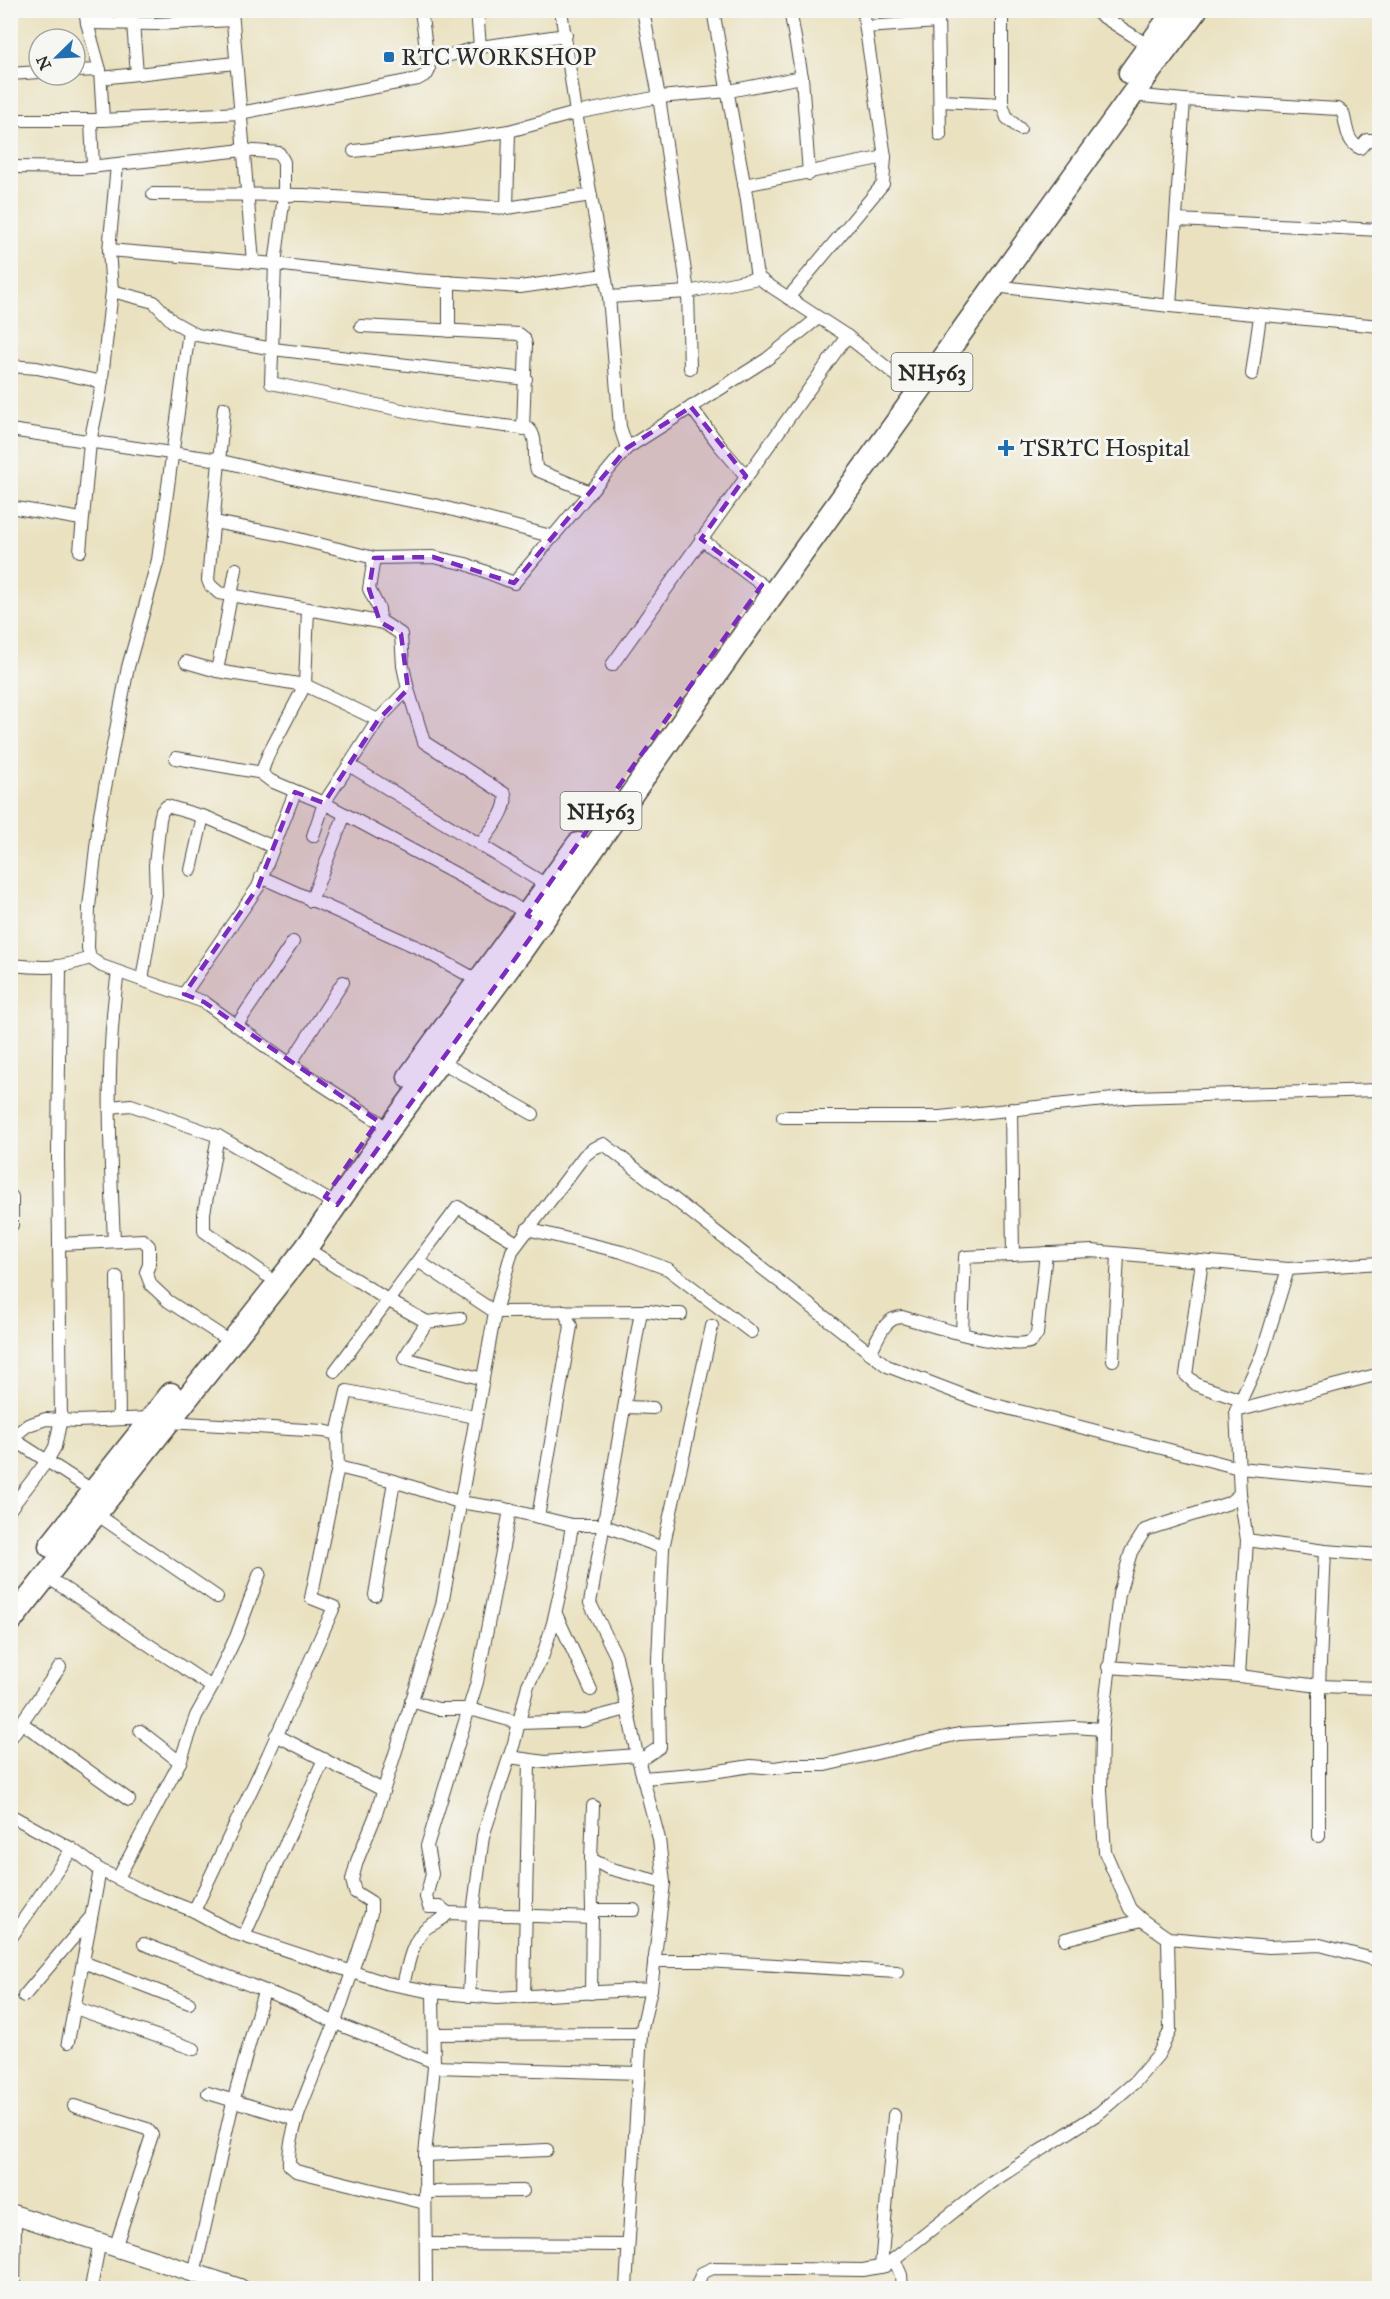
<svg xmlns="http://www.w3.org/2000/svg" width="1390" height="2299" font-family="'IM FELL Great Primer',serif">
	<style>
		.lines { fill: none; stroke-linecap: round; stroke-linejoin: round }
		.street-casing { stroke: #484641; stroke-width: 14 }
		.secondary-casing { stroke: #484641; stroke-width: 20 }
		.highway-casing { stroke: #484641; stroke-width: 25 }
		.street { stroke: #fff; stroke-width: 12 }
		.secondary { stroke: #fff; stroke-width: 18 }
		.highway { stroke: #fff; stroke-width: 22 }
		.marked { fill: #7b2cbf; fill-opacity: 0.2; stroke: #7b2cbf; stroke-width: 4.5; stroke-dasharray: 12 8; stroke-linejoin: round }
		.poi-dot { fill: #1f6fb2; stroke: #f6f6f2; stroke-width: 2 }
		.labels { text-anchor: middle; stroke-width: 6; stroke-linejoin: round; paint-order: stroke }
		.shield { fill: #f6f6f2; stroke: #686867; stroke-width: 1.5 }
		.shield-label { font-size: 22px; font-weight: bold; fill: #2b2b2b }
		.poi-label { font-size: 24px; fill: #2b2b2b; stroke: #f6f6f2; text-anchor: start }
	</style>
	<rect width="100%" height="100%" fill="#f6f6f2"/>
	<filter id="ink" filterUnits="userSpaceOnUse"><feTurbulence type="fractalNoise" baseFrequency=".0167" numOctaves="2"/><feDisplacementMap in="SourceGraphic" scale="12" xChannelSelector="R" yChannelSelector="G"/><feConvolveMatrix kernelMatrix="1 2 1 2 8 2 1 2 1" color-interpolation-filters="sRGB"/></filter>
	<filter id="wash" filterUnits="userSpaceOnUse"><feTurbulence type="fractalNoise" baseFrequency=".008" numOctaves="4" result="noise"/><feDisplacementMap in="SourceGraphic" scale="24" xChannelSelector="R" yChannelSelector="G"/><feGaussianBlur stdDeviation="1.35" result="paint"/><feColorMatrix in="noise" values="0 0 0 0 0 0 0 0 0 0 0 0 0 0 0 0 0 1.4 0 .05"/><feComposite in="paint" operator="in"/></filter>
	<g filter="url(#wash)">
		<rect width="100%" height="100%" fill="#e9e1bf"/>
	</g>
	<g filter="url(#ink)">
		<g class="lines">
			<g class="street-casing">
				<g id="street">
					<polyline points="85,10 87,23 100,70 103,120"/>
					<polyline points="132,10 137,74"/>
					<polyline points="232,10 253,262"/>
					<polyline points="477,10 480,47"/>
					<polyline points="561,10 576,113 609,297 620,427 627,448"/>
					<polyline points="643,10 659,97 688,292 690,368"/>
					<polyline points="713,10 747,200 756,271 759,278 767,284 847,336 906,383"/>
					<polyline points="790,10 802,77 809,174"/>
					<polyline points="938,10 940,135"/>
					<polyline points="1002,10 1002,104 1007,118 1020,129"/>
					<polyline points="1093,10 1149,46"/>
					<polyline points="87,23 157,24 232,20"/>
					<polyline points="866,27 938,22"/>
					<polyline points="428,61 480,47 566,35"/>
					<polyline points="75,71 100,70"/>
					<polyline points="10,74 39,72"/>
					<polyline points="101,78 235,63"/>
					<path d="M1132 95 1184 100 1338 109 1343 113C1347 126 1346 142 1360 148L1367 140H1380"/>
					<polyline points="940,101 1002,104"/>
					<polyline points="10,120 103,120 240,113 418,79 427,74 429,70 421,10"/>
					<polyline points="91,120 93,167"/>
					<polyline points="354,151 443,141 509,131"/>
					<path d="M14 167 81 168 243 150 279 153 284 162V196L275 264 271 383 440 418 529 429C539 439 532 457 537 470L590 492"/>
					<polyline points="744,185 885,157"/>
					<polyline points="153,194 304,195 507,208 591,195"/>
					<polyline points="507,208 509,131 576,113 659,97 729,91 802,77"/>
					<polyline points="1177,220 1380,230"/>
					<polyline points="109,250 275,264 414,280 520,287 604,275"/>
					<polyline points="994,286 1170,306 1380,326"/>
					<polyline points="112,291 154,302 172,321 197,335 273,349 526,379"/>
					<polyline points="609,297 688,292 759,278"/>
					<polyline points="788,298 883,184 885,157 863,10"/>
					<polyline points="1170,306 1184,100"/>
					<polyline points="361,326 519,334 524,338 526,345 523,429"/>
					<polyline points="189,331 158,560 128,667 100,814 89,907 88,948 90,958 102,966 204,1002 290,1064 378,1121"/>
					<polyline points="449,331 449,282"/>
					<polyline points="10,366 37,368 102,382"/>
					<polyline points="1252,374 1260,316"/>
					<polyline points="691,407 720,446 746,476"/>
					<polyline points="224,408 208,580 210,585 219,593 308,609"/>
					<polyline points="10,430 213,459 305,481 439,506 554,537"/>
					<polyline points="10,507 81,519"/>
					<polyline points="214,522 283,535 374,558 433,557 466,564 514,583 627,448 767,359 818,318"/>
					<polyline points="701,539 762,585"/>
					<polyline points="80,551 90,442 100,395 112,291 109,250 117,165"/>
					<polyline points="374,558 369,589 379,609 380,622"/>
					<polyline points="186,662 217,671 305,685 378,720"/>
					<polyline points="612,665 847,336"/>
					<polyline points="217,671 236,569"/>
					<polyline points="176,758 263,773"/>
					<polyline points="349,765 548,886"/>
					<polyline points="313,836 324,803 349,765 378,720 408,689"/>
					<path d="M481 844C489 831 509 811 505 794L424 742 408 689 403 666 401 634 384 623 308 609 305 685 268 755 262 771 263 775 271 781 324 803 510 903 530 916"/>
					<polyline points="191,870 203,816"/>
					<polyline points="261,877 421,949 479,981"/>
					<polyline points="311,901 345,814"/>
					<path d="M10 965C43 968 59 969 90 958"/>
					<polyline points="142,980 156,894 155,865 160,819 162,811 167,806 208,818 273,847"/>
					<polyline points="184,994 258,887 295,792"/>
					<polyline points="237,1025 293,942"/>
					<polyline points="440,1061 533,1114"/>
					<polyline points="290,1064 343,982"/>
					<polyline points="110,1107 131,1105 218,1136 337,1205"/>
					<polyline points="1011,1109 1013,1255"/>
					<polyline points="783,1117 940,1117 1133,1097 1380,1090"/>
					<polyline points="218,1136 204,1213 204,1231 266,1275"/>
					<polyline points="12,1197 12,1225"/>
					<polyline points="527,1229 622,1252 668,1269 751,1332"/>
					<path d="M114 1241C110 1151 105 1060 118 972"/>
					<polyline points="59,1244 143,1240 149,1246 149,1265 146,1272 151,1285 168,1301 220,1335"/>
					<polyline points="306,1248 389,1301 427,1322 460,1318"/>
					<polyline points="418,1261 495,1312 649,1311 665,1314 681,1314"/>
					<polyline points="1202,1261 1186,1375 1197,1385 1241,1400"/>
					<polyline points="1288,1269 1262,1354 1236,1411 1240,1494 1229,1503 1145,1530 1131,1552 1119,1594 1102,1729 1101,1791 1105,1852 1130,1909 1142,1920 1168,1938 1269,1947 1320,1945 1380,1961"/>
					<polyline points="117,1277 119,1419"/>
					<polyline points="427,1322 404,1358 483,1379"/>
					<polyline points="962,1334 965,1257 1092,1251 1288,1269 1380,1263"/>
					<path d="M870 1353C878 1339 884 1317 902 1317 927 1324 1011 1352 1032 1341L1037 1334 1046 1253"/>
					<polyline points="1113,1360 1118,1254"/>
					<polyline points="335,1371 458,1207 517,1243"/>
					<polyline points="625,1407 653,1408"/>
					<polyline points="1236,1411 1372,1376"/>
					<polyline points="337,1434 347,1391 475,1417"/>
					<polyline points="10,1439 28,1425 46,1419 77,1421 151,1418 168,1422 323,1431 337,1434 338,1467 311,1598 334,1607 268,1755 194,1911"/>
					<polyline points="13,1439 98,1494"/>
					<polyline points="338,1467 394,1481 459,1502 505,1509 572,1525 603,1525 663,1548"/>
					<polyline points="10,1509 47,1461 55,1447 61,1419 58,1155 60,967"/>
					<polyline points="95,1513 217,1597"/>
					<polyline points="538,1517 571,1326 564,1311"/>
					<polyline points="1247,1540 1325,1551 1380,1555"/>
					<polyline points="46,1576 212,1687 196,1716 180,1762 118,1878"/>
					<polyline points="375,1595 394,1481"/>
					<polyline points="556,1614 591,1690"/>
					<polyline points="1108,1667 1239,1676 1319,1686 1380,1688"/>
					<polyline points="1239,1676 1247,1540 1240,1494"/>
					<polyline points="212,1687 236,1637 260,1573"/>
					<polyline points="411,1701 438,1709 470,1709 520,1723 582,1721 627,1709"/>
					<polyline points="22,1723 129,1800"/>
					<polyline points="140,1731 180,1762"/>
					<polyline points="276,1735 383,1790"/>
					<polyline points="10,1739 60,1667"/>
					<polyline points="509,1757 545,1762 637,1755"/>
					<polyline points="639,1761 660,1747 658,1660 663,1548 712,1326"/>
					<polyline points="643,1778 706,1773 751,1766 775,1768 794,1765 825,1765 959,1734 1074,1727 1102,1729"/>
					<polyline points="593,1806 591,1859 608,1868 664,1883"/>
					<polyline points="10,1815 72,1849 100,1870 145,1892 194,1911 234,1933 386,1983 433,1992 497,1998 651,1989 664,1883 659,1839 637,1755 616,1656 590,1603 641,1311"/>
					<polyline points="1319,1836 1319,1686 1325,1551"/>
					<polyline points="591,1859 592,1910 634,1910"/>
					<polyline points="448,1913 592,1918"/>
					<polyline points="244,1936 324,1759"/>
					<polyline points="10,1939 72,1849"/>
					<polyline points="1065,1939 1142,1920"/>
					<polyline points="144,1944 294,2002 335,2023 434,2062"/>
					<polyline points="654,1961 705,1961 897,1972"/>
					<polyline points="83,1962 189,2003"/>
					<path d="M403 1985C408 1965 411 1944 425 1929 433 1922 442 1922 448 1913L440 1907H429L426 1897 432 1874 427 1846 477 1682 510 1510"/>
					<polyline points="591,1993 592,1911"/>
					<polyline points="24,1996 89,1919"/>
					<polyline points="469,1996 473,1913 483,1836 514,1743 528,1685 543,1655 553,1623 565,1569 572,1525"/>
					<polyline points="524,1997 529,1761"/>
					<polyline points="75,2008 194,2049"/>
					<polyline points="434,2034 641,2033"/>
					<polyline points="68,2042 100,1870"/>
					<polyline points="434,2067 639,2073"/>
					<polyline points="208,2093 297,2120"/>
					<polyline points="74,2106 147,2129 152,2135 115,2248"/>
					<polyline points="425,2155 547,2150"/>
					<polyline points="425,2192 523,2191"/>
					<path d="M425 2203 296 2171 289 2165C287 2125 322 2060 335 2022 348 1986 359 1949 371 1913V1902L355 1892 352 1880 357 1861 375 1817 442 1605 495 1312 512 1251 584 1156 594 1148 604 1144 887 1366 976 1400 1239 1468 1380 1481"/>
					<polyline points="426,2244 628,2245"/>
					<polyline points="894,2259 901,2275 902,2288"/>
					<polyline points="881,2267 894,2115"/>
					<polyline points="194,2274 233,2102 264,1991"/>
					<polyline points="14,2288 15,2223"/>
					<polyline points="91,2288 98,2251"/>
					<polyline points="426,2288 425,2155 434,2067 433,1992"/>
					<polyline points="626,2288 641,2033 651,1989"/>
					<polyline points="696,2288 702,2273 713,2268 863,2270 885,2266 990,2183 1099,2113 1135,2082 1158,2055 1170,2031 1168,1938"/>
				</g>
			</g>
			<g class="secondary-casing">
				<polyline id="secondary" points="10,2213 240,2288"/>
			</g>
			<g class="highway-casing">
				<g id="highway">
					<polyline points="1130,73 1175,10"/>
					<polyline points="409,1077 578,844"/>
					<polyline points="50,1546 171,1394"/>
					<polyline points="10,1622 306,1248 395,1121 522,950 757,616 1132,95 1196,10"/>
				</g>
			</g>
			<use href="#street" class="street"/>
			<use href="#secondary" class="secondary"/>
			<use href="#highway" class="highway"/>
		</g>
	</g>
	<path class="marked" d="M691 407 746 476 701 539 762 585 527 915 541 923 337 1205 325 1197 378 1121 204 1002 184 994 258 887 295 792 324 803 378 720 408 689 401 634 380 622 369 589 374 558 433 557 514 583 627 448Z"/>
	<g class="poi-dot">
		<rect x="383" y="51" width="12" height="12" rx="3"/>
		<path d="M1003 439h6v6h6v6h-6v6h-6v-6h-6v-6h6z"/>
	</g>
	<g class="labels">
		<g class="shield">
			<rect x="891.5" y="353" width="81" height="38" rx="4.5"/>
			<rect x="560.5" y="792" width="81" height="38" rx="4.5"/>
		</g>
		<g class="shield-label">
			<text x="932" y="380">NH563</text>
			<text x="601" y="819">NH563</text>
		</g>
		<g class="poi-label">
			<text x="401" y="65">RTC WORKSHOP</text>
			<text x="1020" y="456">TSRTC Hospital</text>
		</g>
	</g>
	<rect width="1390" height="2299" fill="none" stroke="#f6f6f2" stroke-width="36"/>
	<g transform="translate(57 57) rotate(246)"><circle r="28" fill="#f6f6f2" stroke="#a5a5a2" stroke-width="1.5"/>
	<path d="M0-4.5L10 22L0 15L-10 22Z" fill="#1f6fb2"/>
	<text y="-9" font-size="16" font-weight="bold" text-anchor="middle" fill="#2b2b2b">N</text>
	</g>
</svg>
